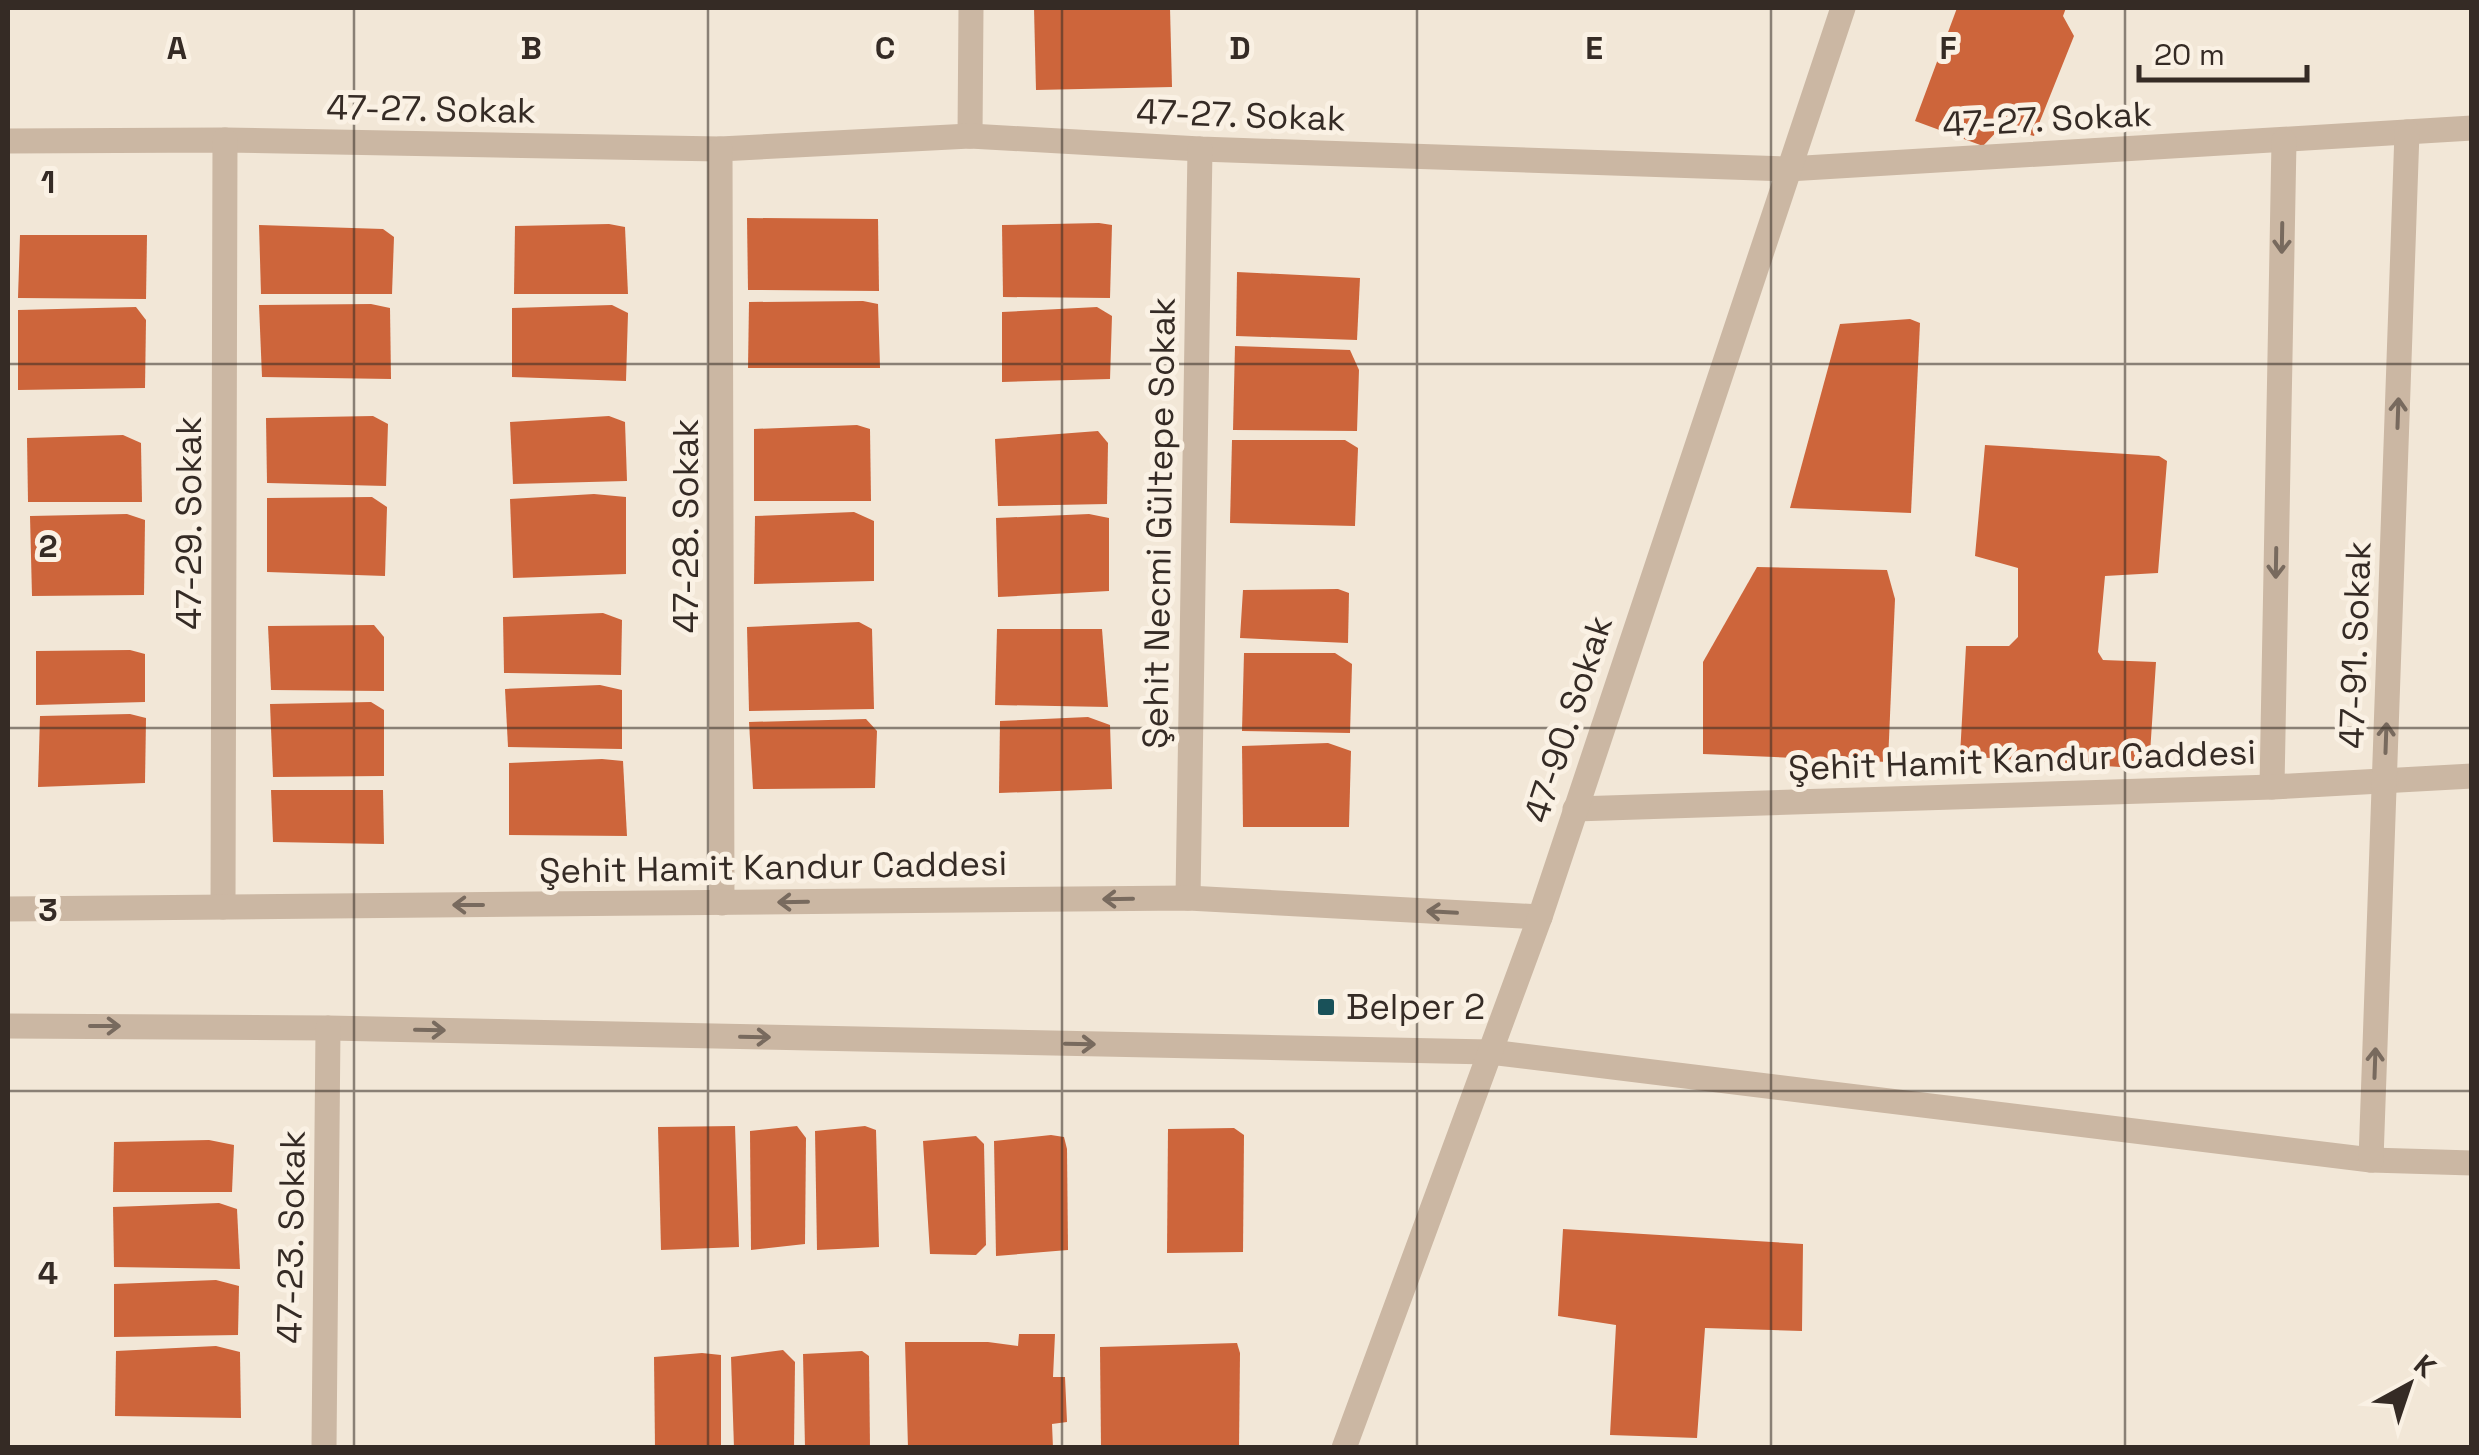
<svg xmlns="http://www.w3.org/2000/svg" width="2479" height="1455" font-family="'Space Grotesk',sans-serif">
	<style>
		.building { fill: #cd653b }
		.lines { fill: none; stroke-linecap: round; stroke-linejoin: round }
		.minor { stroke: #cbb7a3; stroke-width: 25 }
		.oneway { stroke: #786a5e }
		.grid { fill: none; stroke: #352b25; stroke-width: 2.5; stroke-opacity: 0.55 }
		.poi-dot { fill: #195159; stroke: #faf1e4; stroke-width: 4 }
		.labels { text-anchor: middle; stroke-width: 10; stroke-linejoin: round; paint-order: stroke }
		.street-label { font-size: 35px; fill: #352b25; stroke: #faf1e4 }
		.poi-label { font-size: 35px; fill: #352b25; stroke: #faf1e4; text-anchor: start }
		.grid-label { font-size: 32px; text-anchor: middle; font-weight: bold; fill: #352b25; stroke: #faf1e4; stroke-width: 10; stroke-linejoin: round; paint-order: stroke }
	</style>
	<rect width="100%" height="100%" fill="#f2e7d7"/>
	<g class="building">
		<polygon points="1034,8 1170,8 1172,87 1036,90"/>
		<polygon points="1957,8 2066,8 2063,16 2074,36 2034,136 2001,127 1983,146 1915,121"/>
		<polygon points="747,218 878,219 879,291 748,290"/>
		<polygon points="1099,223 1112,225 1110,298 1003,297 1002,225"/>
		<polygon points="609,224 625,227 628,294 514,294 515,226"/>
		<polygon points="259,225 383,229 394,237 392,294 261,294"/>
		<polygon points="20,235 147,235 146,299 18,298"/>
		<polygon points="1237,272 1360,278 1357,340 1236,336"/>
		<polygon points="863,301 878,304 880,368 748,368 749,302"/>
		<polygon points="371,304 390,308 391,379 262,377 259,305"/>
		<polygon points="612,305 628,313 626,381 512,377 512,308"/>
		<polygon points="136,307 146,320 145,388 18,390 18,310"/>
		<polygon points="1097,307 1112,316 1110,379 1002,382 1002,312"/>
		<polygon points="1910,319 1920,323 1911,513 1790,508 1840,324"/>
		<polygon points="1235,346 1350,350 1359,370 1357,431 1233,430"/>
		<polygon points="373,416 388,424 386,486 267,483 266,418"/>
		<polygon points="609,416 625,422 627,481 513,484 510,422"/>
		<polygon points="857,425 870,429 871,501 754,501 754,429"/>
		<polygon points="1098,431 1108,443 1107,504 998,506 995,439"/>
		<polygon points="123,435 141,443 142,502 28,502 27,438"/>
		<polygon points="1232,440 1345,440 1358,448 1355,526 1230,523"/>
		<polygon points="1985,445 2159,456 2167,461 2158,573 2105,576 2098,652 2103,660 2156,662 2149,769 1960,756 1966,646 2009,646 2018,637 2018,568 1975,556"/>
		<polygon points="594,494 626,497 626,574 513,578 510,499"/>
		<polygon points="372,497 387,507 385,576 267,572 267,498"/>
		<polygon points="854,512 874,521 874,581 754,584 755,516"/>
		<polygon points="127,514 145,520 144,595 32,596 30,516"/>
		<polygon points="1089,514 1109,518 1109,591 998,597 996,518"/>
		<polygon points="1757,567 1887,570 1895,599 1888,762 1703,754 1703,662"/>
		<polygon points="1338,589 1349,593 1348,643 1240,638 1243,590"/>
		<polygon points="603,613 622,620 621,675 504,673 503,617"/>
		<polygon points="859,622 872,629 874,709 749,711 747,627"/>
		<polygon points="374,625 384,637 384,691 271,690 268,626"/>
		<polygon points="997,629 1102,629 1108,707 995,705"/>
		<polygon points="130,650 145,654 145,702 36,705 36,651"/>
		<polygon points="1244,653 1335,653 1352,664 1350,733 1242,731"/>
		<polygon points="600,685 622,690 622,749 508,747 505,689"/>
		<polygon points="371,702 384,710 384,776 273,777 270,704"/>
		<polygon points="130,714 146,718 145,783 38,787 40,716"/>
		<polygon points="1088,717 1110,725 1112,789 999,793 1000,721"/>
		<polygon points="866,719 877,731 875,788 753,789 749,722"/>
		<polygon points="1328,743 1351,751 1349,827 1243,827 1242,746"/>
		<polygon points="602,759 623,761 627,836 509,835 509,763"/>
		<polygon points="271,790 383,790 384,844 273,842"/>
		<polygon points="735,1126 739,1247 661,1250 658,1127"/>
		<polygon points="797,1126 806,1138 805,1244 751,1250 750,1131"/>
		<polygon points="865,1126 876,1130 879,1247 817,1250 815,1131"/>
		<polygon points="1234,1128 1244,1135 1243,1252 1167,1253 1168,1129"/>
		<polygon points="1051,1135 1064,1137 1067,1149 1068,1250 996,1256 994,1141"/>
		<polygon points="976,1136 984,1144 986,1245 976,1255 930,1254 923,1141"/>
		<polygon points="209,1140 234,1145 232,1192 113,1192 114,1142"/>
		<polygon points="219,1203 237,1209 240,1269 114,1267 113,1207"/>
		<polygon points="1563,1229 1803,1244 1802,1331 1705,1328 1697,1438 1610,1435 1616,1325 1558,1316"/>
		<polygon points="216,1280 239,1286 238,1335 114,1337 114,1284"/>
		<polygon points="1019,1334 1055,1334 1053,1377 1065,1377 1067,1422 1052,1424 1053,1448 908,1448 905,1342 988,1342 1018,1346"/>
		<polygon points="1237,1343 1240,1353 1239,1448 1101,1448 1100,1347"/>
		<polygon points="216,1346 240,1352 241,1418 115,1416 116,1351"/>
		<polygon points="783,1350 795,1362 794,1448 734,1448 731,1357"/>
		<polygon points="862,1351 869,1356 870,1448 805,1448 803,1354"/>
		<polygon points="702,1353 721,1355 721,1448 655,1448 654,1357"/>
	</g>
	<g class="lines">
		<g class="minor">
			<polyline points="970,136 971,8"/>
			<polyline points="8,141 225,140 720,149 970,136 1200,149 1788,169 2472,128"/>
			<polyline points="720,149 722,903"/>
			<polyline points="2272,787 2284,141"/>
			<polyline points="1575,809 2272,787 2472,776"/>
			<polyline points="1188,898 1200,149"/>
			<polyline points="223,907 225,140"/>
			<polyline points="8,909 1188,898 1540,917"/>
			<polyline points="8,1026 328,1028 1490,1052 2371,1160 2472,1163"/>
			<polyline points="2371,1160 2407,132"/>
			<polyline points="324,1448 328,1028"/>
			<polyline points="1344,1448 1540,917 1843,8"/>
		</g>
	</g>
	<defs><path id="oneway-shaft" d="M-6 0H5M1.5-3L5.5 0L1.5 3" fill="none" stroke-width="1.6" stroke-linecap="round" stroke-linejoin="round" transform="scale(2.5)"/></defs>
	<g class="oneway">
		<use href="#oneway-shaft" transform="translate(2282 238) rotate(91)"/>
		<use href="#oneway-shaft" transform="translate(2398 413) rotate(-88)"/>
		<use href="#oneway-shaft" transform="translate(2276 563) rotate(91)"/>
		<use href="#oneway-shaft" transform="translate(2386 738) rotate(-88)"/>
		<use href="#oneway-shaft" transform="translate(1118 899) rotate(179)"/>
		<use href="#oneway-shaft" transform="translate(793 902) rotate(179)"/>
		<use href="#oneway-shaft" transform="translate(468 905) rotate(180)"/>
		<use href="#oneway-shaft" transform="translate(1442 912) rotate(-177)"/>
		<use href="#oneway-shaft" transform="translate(105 1026)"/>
		<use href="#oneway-shaft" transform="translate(430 1030) rotate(1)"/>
		<use href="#oneway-shaft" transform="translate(755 1037) rotate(1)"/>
		<use href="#oneway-shaft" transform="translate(1080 1044) rotate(1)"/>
		<use href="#oneway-shaft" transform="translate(2375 1063) rotate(-88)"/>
	</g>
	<path class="grid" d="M354 8V1448M708 8V1448M1062 8V1448M1417 8V1448M1771 8V1448M2125 8V1448M8 364H2472M8 728H2472M8 1091H2472"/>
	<rect class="poi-dot" x="1316" y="997" width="20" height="20" rx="5"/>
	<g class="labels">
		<g class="street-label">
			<text transform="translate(431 109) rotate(1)" y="12">47-27. Sokak</text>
			<text transform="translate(1241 115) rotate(2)" y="12">47-27. Sokak</text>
			<text transform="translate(2047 119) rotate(-3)" y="12">47-27. Sokak</text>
			<text transform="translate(189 523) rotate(-90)" y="12">47-29. Sokak</text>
			<text transform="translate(1159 523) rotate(-89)" y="12">Şehit Necmi Gültepe Sokak</text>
			<text transform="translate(686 526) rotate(-90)" y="12">47-28. Sokak</text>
			<text transform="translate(2355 645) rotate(-88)" y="12">47-91. Sokak</text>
			<text transform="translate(1568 719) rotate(-72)" y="12">47-90. Sokak</text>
			<text transform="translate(2022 760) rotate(-2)" y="12">Şehit Hamit Kandur Caddesi</text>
			<text transform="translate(773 867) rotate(-1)" y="12">Şehit Hamit Kandur Caddesi</text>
			<text transform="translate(291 1237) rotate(-89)" y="12">47-23. Sokak</text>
		</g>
		<g class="poi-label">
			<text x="1346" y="1019">Belper 2</text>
		</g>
	</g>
	<g class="grid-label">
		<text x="177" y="59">A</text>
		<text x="531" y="59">B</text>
		<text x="885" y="59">C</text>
		<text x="1240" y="59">D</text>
		<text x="1594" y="59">E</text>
		<text x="1948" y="59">F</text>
		<text x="48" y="193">1</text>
		<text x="48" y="557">2</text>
		<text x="48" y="921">3</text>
		<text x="48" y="1284">4</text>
	</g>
	<rect width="2479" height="1455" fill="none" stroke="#352b25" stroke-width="20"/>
	<g transform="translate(2409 1385) rotate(40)" stroke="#faf1e4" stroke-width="8" paint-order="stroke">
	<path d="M0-8L18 38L0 25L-18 38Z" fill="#352b25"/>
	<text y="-15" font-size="28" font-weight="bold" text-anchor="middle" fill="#352b25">K</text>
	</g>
	<path d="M2139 65v15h168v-15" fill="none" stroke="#352b25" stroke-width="5"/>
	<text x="2154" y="65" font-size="30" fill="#352b25" stroke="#faf1e4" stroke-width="8" paint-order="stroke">20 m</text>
</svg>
